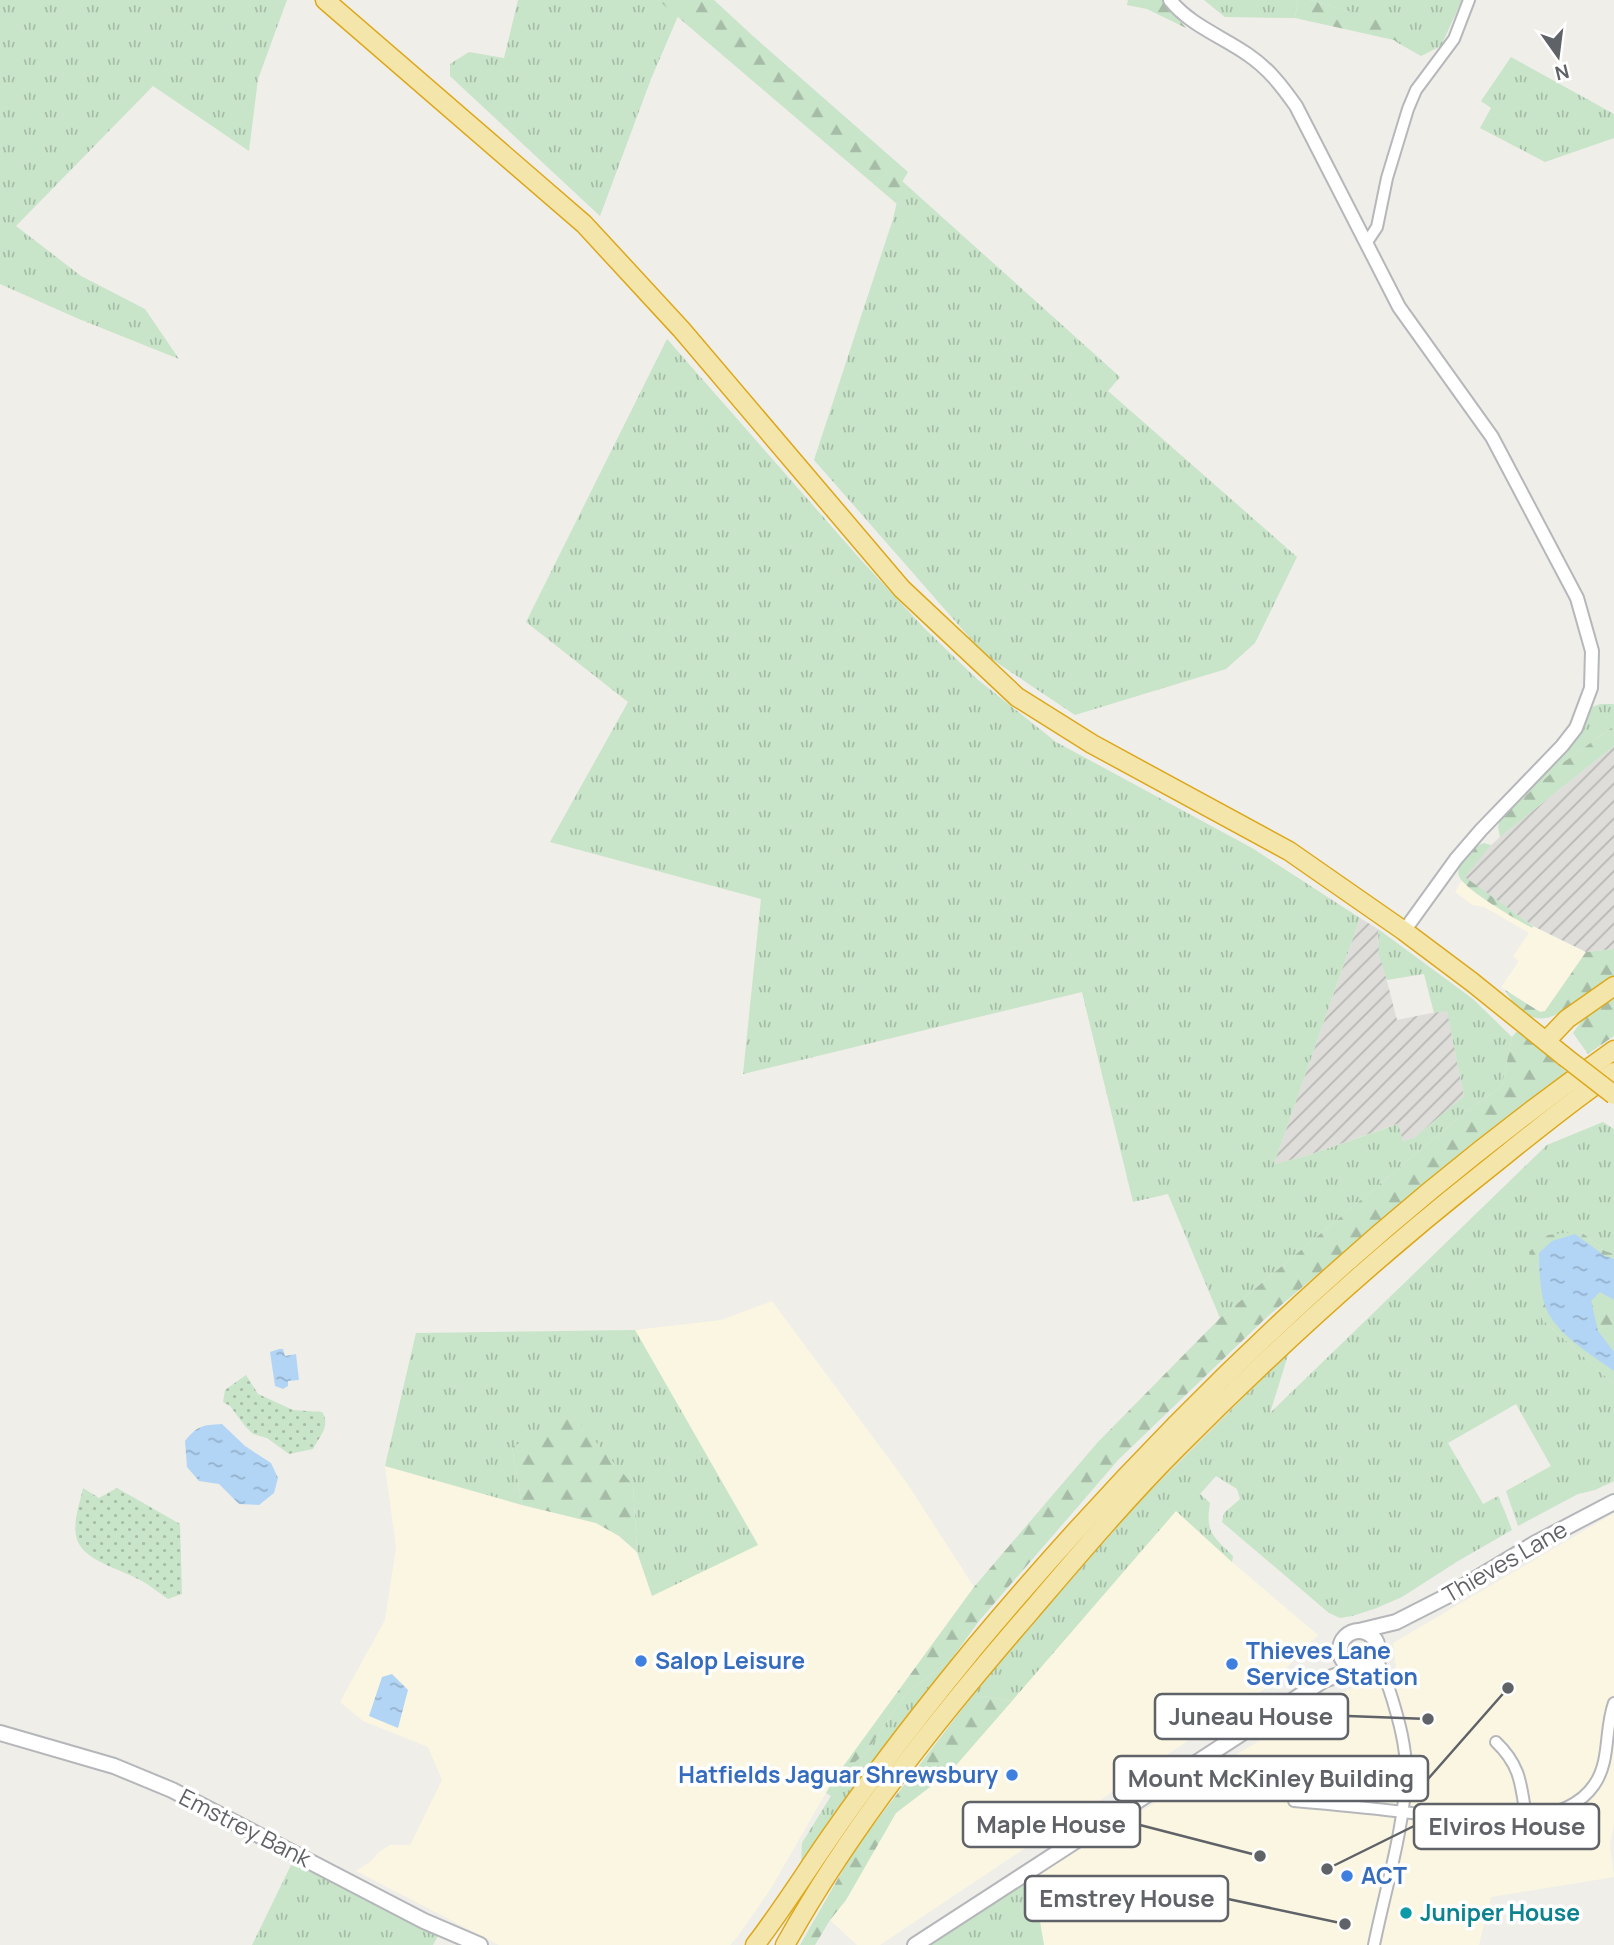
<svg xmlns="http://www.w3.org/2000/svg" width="1614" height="1945" font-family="Manrope,sans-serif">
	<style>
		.commercial { fill: #fbf6e2 }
		.industrial { fill: url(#industrial-furrows) }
		.grass { fill: url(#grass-tufts) }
		.forest { fill: url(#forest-firs) }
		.park { fill: url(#park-dots) }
		.water { fill: url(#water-ripples) }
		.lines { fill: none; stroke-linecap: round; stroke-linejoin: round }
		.minor-casing { stroke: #b5b7bb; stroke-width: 14 }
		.tertiary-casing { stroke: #b5b7bb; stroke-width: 16 }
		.secondary-casing { stroke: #b4b6ba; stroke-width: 18 }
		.trunk-casing { stroke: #dda81b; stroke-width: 21 }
		.minor { stroke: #fff; stroke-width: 10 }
		.tertiary { stroke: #fff; stroke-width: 12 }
		.secondary { stroke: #fff; stroke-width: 14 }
		.trunk { stroke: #f4e6aa; stroke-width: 18 }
		.trunk-bridge-casing { stroke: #dda81b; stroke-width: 21; stroke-linecap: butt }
		.trunk-bridge { stroke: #f4e6aa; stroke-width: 18 }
		.shop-dot { fill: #3f7fe0; stroke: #fff; stroke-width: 2.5 }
		.culture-dot { fill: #0f9aa8; stroke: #fff; stroke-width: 2.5 }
		.labels { text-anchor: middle; stroke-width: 7; stroke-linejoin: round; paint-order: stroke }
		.street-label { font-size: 23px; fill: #5f6266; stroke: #fff }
		.shop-label { font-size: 23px; font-weight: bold; fill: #366cbe; stroke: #fff; text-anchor: start }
		.culture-label { font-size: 23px; font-weight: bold; fill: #0d838f; stroke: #fff; text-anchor: start }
		.leader { fill: none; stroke: #5f6266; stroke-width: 2.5 }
		.callout-dot { fill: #5f6266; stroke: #fff; stroke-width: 2.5 }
		.callout { fill: #fff; stroke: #5f6266; stroke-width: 2.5 }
		.callout-label { font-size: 24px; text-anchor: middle; font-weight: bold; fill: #5f6266 }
	</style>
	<defs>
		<pattern id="industrial-furrows" width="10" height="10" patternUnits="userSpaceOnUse" patternTransform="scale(1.75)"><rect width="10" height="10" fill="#deddda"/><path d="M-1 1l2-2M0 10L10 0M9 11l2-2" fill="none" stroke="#b7b7b5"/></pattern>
		<pattern id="grass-tufts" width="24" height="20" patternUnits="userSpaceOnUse" patternTransform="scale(1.75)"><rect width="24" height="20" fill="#c8e4c9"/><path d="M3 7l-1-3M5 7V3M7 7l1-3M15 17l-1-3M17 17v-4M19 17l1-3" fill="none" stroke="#a6bca7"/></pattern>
		<pattern id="forest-firs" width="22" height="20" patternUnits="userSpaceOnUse" patternTransform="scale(1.75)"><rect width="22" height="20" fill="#c8e4c9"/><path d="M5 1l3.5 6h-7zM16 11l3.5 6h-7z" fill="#a6bca7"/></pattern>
		<pattern id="park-dots" width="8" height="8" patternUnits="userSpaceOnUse" patternTransform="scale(1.75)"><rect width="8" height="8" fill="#c8e4c9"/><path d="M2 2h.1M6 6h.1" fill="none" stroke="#a6bca7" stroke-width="1.8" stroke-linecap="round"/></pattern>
		<pattern id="water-ripples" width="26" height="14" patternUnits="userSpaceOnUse" patternTransform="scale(1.75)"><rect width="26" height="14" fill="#b2d5f6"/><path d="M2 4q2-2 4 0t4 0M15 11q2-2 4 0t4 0" fill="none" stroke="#94b0cb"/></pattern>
	</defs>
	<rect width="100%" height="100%" fill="#efeee8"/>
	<g class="commercial">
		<polygon points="1464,877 1533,926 1586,952 1545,1011 1541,1012 1501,987 1519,961 1513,956 1529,933 1484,907 1472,905 1455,892"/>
		<polygon points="772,1301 907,1483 974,1587 834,1779 770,1890 738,1936 730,1945 499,1945 356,1871 370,1862 379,1852 390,1845 410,1845 442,1780 428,1747 363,1721 340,1702 385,1620 396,1548 385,1466 522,1505 596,1523 619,1536 637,1552 652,1595 758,1544 635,1330 721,1320"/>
		<polygon points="1176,1511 1232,1562 1318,1635 1269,1686 1047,1836 1027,1847 880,1945 857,1945 830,1920 846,1900 896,1813 951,1771"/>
		<polygon points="1614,1513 1614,1825 1610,1845 1614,1877 1491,1897 1479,1945 1044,1945 1032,1876 1338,1694 1396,1670 1393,1643"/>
	</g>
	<g class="industrial">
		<polygon points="1614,746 1614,949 1586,952 1533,926 1464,877 1489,847 1500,837"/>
		<polygon points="1360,918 1378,929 1379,950 1397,1020 1447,1010 1464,1096 1414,1138 1403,1141 1397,1124 1306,1156 1274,1164"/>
	</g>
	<g class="grass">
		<polygon points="0,0 287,0 258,79 249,151 153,86 16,226 81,276 145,309 179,359 79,319 0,284"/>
		<polygon points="518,0 658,0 678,16 651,79 600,216 450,76 450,64 469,52 504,58"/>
		<polygon points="1204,0 1298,0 1295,18 1225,17"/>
		<polygon points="1310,0 1462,0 1441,46 1421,56 1398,43 1398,26"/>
		<polygon points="1511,57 1614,114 1614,138 1545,162 1480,128 1491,108 1481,101"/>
		<polygon points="902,181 1120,377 1108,391 1297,557 1255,643 1226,669 1075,715 984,654 814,460 893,219"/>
		<polygon points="667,339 861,560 924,628 977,679 1056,742 1252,848 1360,918 1274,1164 1306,1156 1398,1124 1403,1141 1414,1138 1464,1096 1447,1011 1434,1013 1424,974 1387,980 1379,955 1378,929 1473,999 1512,1037 1502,1086 1468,1110 1220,1318 1168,1194 1133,1202 1082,992 743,1074 761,899 550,842 628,702 526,622"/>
		<polygon points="1600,704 1614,704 1614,726 1564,762 1500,820 1563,755 1592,707"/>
		<path d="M1603 1122 1614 1129V1254L1605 1251 1580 1231 1542 1319 1614 1384V1481L1595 1490 1578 1494 1518 1526 1506 1491 1551 1466 1516 1404 1448 1443 1483 1504 1498 1496 1505 1512 1512 1530 1458 1561 1402 1597 1374 1609 1352 1616 1340 1618 1329 1613 1222 1522 1224 1513 1240 1499 1237 1489 1216 1476 1200 1494 1210 1503C1205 1533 1213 1536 1233 1556L1232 1562 1176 1511 1012 1701 983 1696 970 1699 1023 1632 1112 1529 1289 1352 1270 1413 1547 1145Z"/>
		<polygon points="635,1330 758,1545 652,1596 637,1552 633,1485 512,1447 522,1505 385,1466 416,1333"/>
		<polygon points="950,1661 820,1837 801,1864 802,1843 831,1796 826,1793 834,1779 865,1754 906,1693"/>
		<polygon points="292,1863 439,1934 433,1945 252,1945"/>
		<polygon points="1032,1876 1044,1945 931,1945"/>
	</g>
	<g class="forest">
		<polygon points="658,0 714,0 754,37 908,172 902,182 897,204"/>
		<polygon points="1128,0 1162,0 1186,28 1147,9 1127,5"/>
		<polygon points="1298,0 1310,0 1399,26 1398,43 1394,40 1295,18"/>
		<polygon points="1614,726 1614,746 1500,837 1498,827 1500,820 1514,806 1564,762"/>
		<path d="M1484 843 1491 845 1465 877 1533 926 1532 928C1519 921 1463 889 1459 876 1456 868 1463 863 1467 857 1473 850 1476 845 1484 843Z"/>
		<path d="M1614 949V976C1574 998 1540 1051 1505 990L1540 1012 1545 1011 1586 952Z"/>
		<polygon points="1614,999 1614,1036 1588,1054 1573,1033 1586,1015"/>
		<polygon points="1518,1030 1566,1072 1470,1145 1267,1317 1119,1459 979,1621 950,1661 906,1693 865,1754 834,1779 974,1587 1098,1442 1220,1318 1468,1110 1502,1086 1512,1037"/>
		<polygon points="1580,1231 1605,1251 1614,1254 1614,1384 1542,1319 1529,1252 1548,1235"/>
		<polygon points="573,1415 633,1485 637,1552 619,1536 596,1523 522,1505 512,1447"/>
		<polygon points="983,1696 1012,1701 951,1771 896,1813 846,1900 830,1920 815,1945 800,1945 855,1849 970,1699"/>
	</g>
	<g class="park">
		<path d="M246 1375 258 1394 293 1410 322 1412C331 1425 320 1436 313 1449L289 1454 267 1438 253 1434 245 1426 230 1406 223 1402 225 1390Z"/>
		<path d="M83 1488 99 1498 117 1488 180 1524 182 1594 168 1599C159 1593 151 1586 142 1581 123 1570 87 1562 78 1542 71 1526 80 1503 83 1488Z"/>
	</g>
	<g class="water">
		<path d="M1575 1234 1605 1256 1614 1259V1300L1600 1292 1591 1301 1598 1331 1614 1352V1371C1593 1356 1555 1333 1546 1308 1540 1293 1539 1269 1539 1253L1552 1241Z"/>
		<polygon points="279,1349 283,1349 285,1356 296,1354 299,1380 288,1381 288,1386 283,1389 275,1386 270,1352"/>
		<path d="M222 1424 245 1446 271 1463 278 1478 274 1493 259 1505 239 1504 219 1484 199 1481 187 1467 185 1441C197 1426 202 1425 222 1424Z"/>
		<polygon points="392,1674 408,1690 398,1728 369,1716 382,1677"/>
	</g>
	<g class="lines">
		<g class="minor-casing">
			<g id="minor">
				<polyline points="1365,241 1369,239 1377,227 1387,178 1408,109 1416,90 1454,39 1469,0"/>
				<polyline points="1369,1666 1376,1677 1388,1685"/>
				<path d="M1496 1742C1521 1766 1521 1785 1526 1817"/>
				<path d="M1294 1801C1328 1804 1362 1807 1395 1811 1448 1817 1559 1837 1594 1785 1611 1761 1604 1730 1614 1703"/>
				<path d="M1374 1945C1385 1890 1405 1827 1406 1771 1406 1746 1399 1721 1392 1698 1387 1683 1384 1671 1376 1658"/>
			</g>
		</g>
		<g class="tertiary-casing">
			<path id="tertiary" d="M1170 0C1190 25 1221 36 1247 54 1268 68 1282 86 1296 106L1399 307 1492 437 1577 598 1592 651 1591 688 1576 728 1562 746 1481 830 1456 859 1404 931"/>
		</g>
		<g class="secondary-casing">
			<g id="secondary">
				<polyline points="1359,1631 1396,1622 1449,1595 1534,1544 1614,1502"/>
				<circle cx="1359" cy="1650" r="19"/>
				<polyline points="0,1733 114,1766 172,1790 424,1921 480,1945"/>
				<polyline points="915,1945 1324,1680 1355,1669"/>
			</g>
		</g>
		<g class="trunk-casing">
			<g id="trunk">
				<polyline points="325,0 584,224 681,329 902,589 1017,697 1092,744 1289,851 1404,931 1472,982 1565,1057"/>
				<polyline points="1546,1041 1567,1019 1614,986"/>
				<path d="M755 1945C782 1910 805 1873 830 1837 875 1772 924 1709 974 1648 1162 1423 1375 1219 1614 1050"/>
				<path d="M785 1945C852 1825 940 1716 1030 1612 1077 1557 1125 1500 1176 1449 1272 1352 1372 1261 1479 1176 1523 1141 1567 1104 1614 1072"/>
			</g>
		</g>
		<use href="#minor" class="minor"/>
		<use href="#tertiary" class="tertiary"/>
		<use href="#secondary" class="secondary"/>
		<use href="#trunk" class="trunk"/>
		<g class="trunk-bridge-casing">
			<polyline id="trunk-bridge" points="1565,1057 1614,1095"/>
		</g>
		<use href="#trunk-bridge" class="trunk-bridge"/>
	</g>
	<g class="shop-dot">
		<circle cx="641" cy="1661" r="7"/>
		<circle cx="1232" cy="1664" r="7"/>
		<circle cx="1012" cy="1775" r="7"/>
		<circle cx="1347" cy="1876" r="7"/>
	</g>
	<circle class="culture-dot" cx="1406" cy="1913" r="7"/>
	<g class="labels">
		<g class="street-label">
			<text transform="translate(1505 1562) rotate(-30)" y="8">Thieves Lane</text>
			<text transform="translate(245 1828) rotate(27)" y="8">Emstrey Bank</text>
		</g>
		<g class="shop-label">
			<text x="1246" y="1659">Thieves Lane<tspan x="1246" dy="26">Service Station</tspan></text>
			<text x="655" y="1669">Salop Leisure</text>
			<text x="998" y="1783" text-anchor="end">Hatfields Jaguar Shrewsbury</text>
			<text x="1361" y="1884">ACT</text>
		</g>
		<g class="culture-label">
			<text x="1420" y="1921">Juniper House</text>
		</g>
	</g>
	<path class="leader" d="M1428 1719L1348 1716M1508 1688L1428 1779M1260 1856L1140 1825M1327 1869L1414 1826M1345 1924L1228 1899"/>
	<g class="callout-dot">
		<circle cx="1428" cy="1719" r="7"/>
		<circle cx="1508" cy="1688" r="7"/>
		<circle cx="1260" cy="1856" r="7"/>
		<circle cx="1327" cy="1869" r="7"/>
		<circle cx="1345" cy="1924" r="7"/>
	</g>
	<g class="callout">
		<rect x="1155" y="1694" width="193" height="45" rx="7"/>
		<rect x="1114" y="1756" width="314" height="45" rx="7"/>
		<rect x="963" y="1802" width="177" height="45" rx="7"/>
		<rect x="1414" y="1804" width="185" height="45" rx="7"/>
		<rect x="1025" y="1876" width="203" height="45" rx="7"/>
	</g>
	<g class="callout-label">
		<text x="1251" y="1725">Juneau House</text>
		<text x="1271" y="1787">Mount McKinley Building</text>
		<text x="1051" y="1833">Maple House</text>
		<text x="1507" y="1835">Elviros House</text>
		<text x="1127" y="1907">Emstrey House</text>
	</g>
	<g transform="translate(1558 56) rotate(166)" stroke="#ffffff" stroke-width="5" paint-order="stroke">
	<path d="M0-5L12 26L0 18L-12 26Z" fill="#5f6266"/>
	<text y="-10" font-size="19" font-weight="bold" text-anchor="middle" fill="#5f6266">N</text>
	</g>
</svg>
